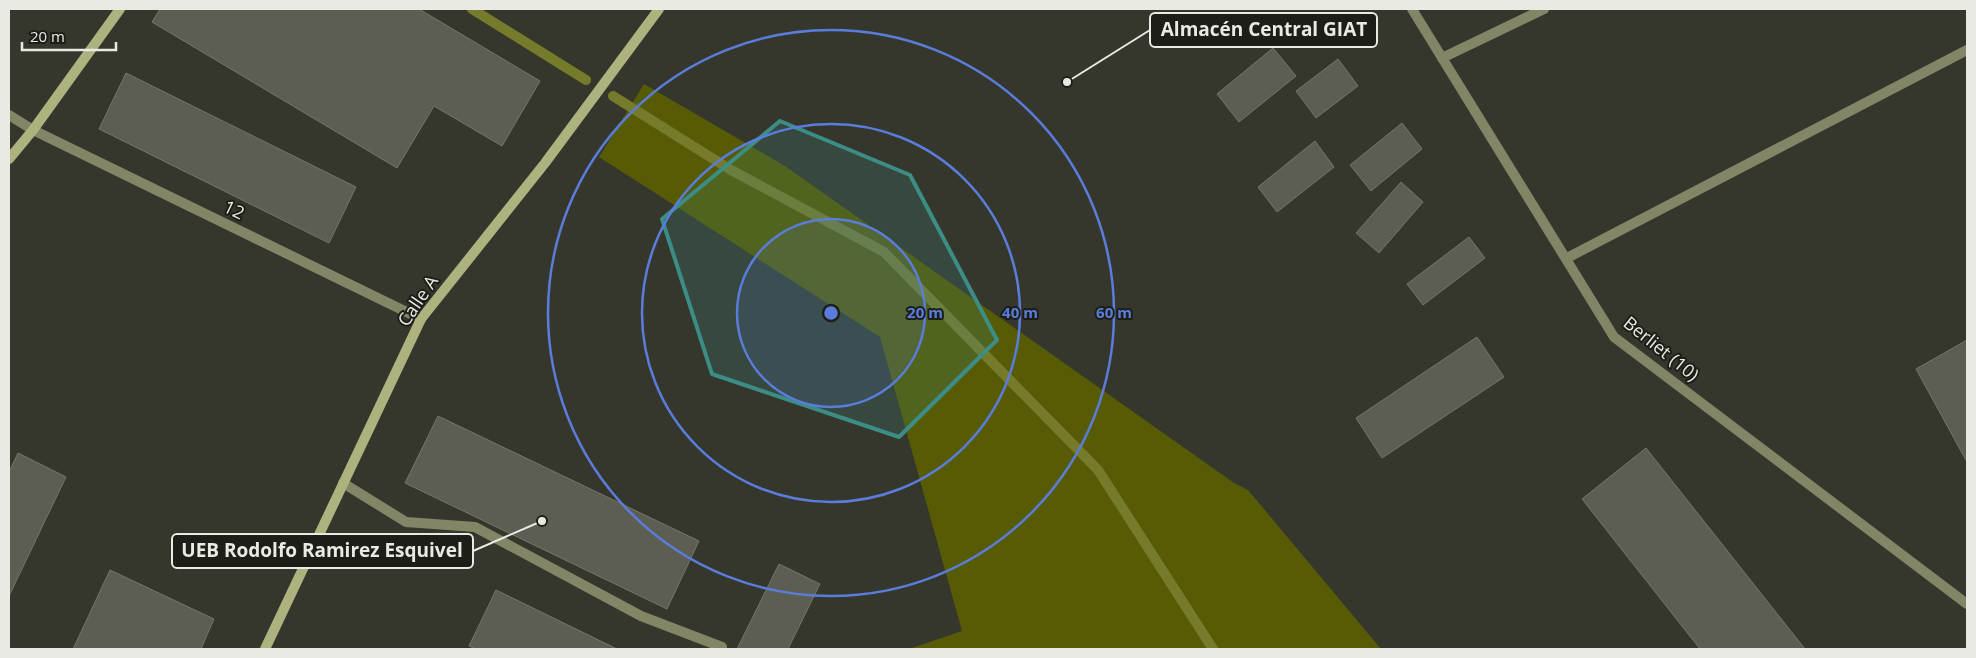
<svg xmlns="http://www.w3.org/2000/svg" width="1976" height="658" font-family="'Open Sans',sans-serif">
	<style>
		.green { fill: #575b06 }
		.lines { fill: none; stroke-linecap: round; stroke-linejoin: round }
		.stream { stroke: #767b2b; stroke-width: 10 }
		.building { fill: #5d5e52; stroke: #75766a }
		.lane { stroke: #828666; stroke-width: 10 }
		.street { stroke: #828666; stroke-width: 10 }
		.secondary { stroke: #adb27f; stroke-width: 10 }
		.marked { fill: #3b8d85; fill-opacity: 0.2; stroke: #3b8d85; stroke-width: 4; stroke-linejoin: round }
		.ring { fill: none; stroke: #5a7ddb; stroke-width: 2.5 }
		.labels { text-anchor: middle; stroke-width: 4; stroke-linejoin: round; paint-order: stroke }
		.street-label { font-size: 18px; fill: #e9eae3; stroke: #1e1e19 }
		.centre { fill: #5a7ddb; stroke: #1e1e19; stroke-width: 2.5 }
		.ring-label { font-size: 15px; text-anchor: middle; font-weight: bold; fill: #5a7ddb; stroke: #1e1e19; stroke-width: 4; stroke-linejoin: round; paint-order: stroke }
		.leader { fill: none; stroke: #e9eae3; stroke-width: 2 }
		.callout-dot { fill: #e9eae3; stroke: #1e1e19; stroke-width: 2 }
		.callout { fill: #1e1e19; stroke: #e9eae3; stroke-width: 2 }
		.callout-label { font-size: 19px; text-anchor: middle; font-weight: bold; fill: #e9eae3 }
	</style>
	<rect width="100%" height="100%" fill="#36372c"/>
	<polygon class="green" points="644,84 785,166 1234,483 1248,490 1381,649 909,649 962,631 880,337 599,157"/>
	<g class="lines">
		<g class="stream">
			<polyline points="472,9 586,80"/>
			<polyline points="613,96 731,170 884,252 1098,470 1213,649"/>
		</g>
	</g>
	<g class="building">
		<polygon points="160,9 419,9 540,81 502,146 434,106 397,168 152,22"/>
		<polygon points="1273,48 1296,76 1239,122 1217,94"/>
		<polygon points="1338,59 1358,86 1316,118 1296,91"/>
		<polygon points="126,73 356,187 329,243 99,129"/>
		<polygon points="1402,123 1422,149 1371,191 1350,165"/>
		<polygon points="1315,141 1334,167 1277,212 1258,187"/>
		<polygon points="1401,182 1423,202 1379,253 1356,233"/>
		<polygon points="1469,237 1485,258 1423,305 1407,284"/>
		<polygon points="1477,337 1504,377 1382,458 1356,418"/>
		<polygon points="1967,340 1967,462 1916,369"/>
		<polygon points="438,416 699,541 667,609 405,483"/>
		<polygon points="1646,448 1805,649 1700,649 1582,499"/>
		<polygon points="18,453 66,477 9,596 9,472"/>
		<polygon points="779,564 820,584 788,649 737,649"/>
		<polygon points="110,570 214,619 201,649 73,649"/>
		<polygon points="496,590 617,649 476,649 469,646"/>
	</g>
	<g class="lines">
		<g class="lane">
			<polyline points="1442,58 1544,9"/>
			<polyline points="9,115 33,130"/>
			<polyline points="1567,258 1967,50"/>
			<polyline points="343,483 406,522 475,527 641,616 722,647"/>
		</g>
		<g class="street">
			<polyline points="1412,9 1614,337 1967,604"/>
			<polyline points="33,130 421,319"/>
		</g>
		<g class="secondary">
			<polyline points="9,159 33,130 120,9"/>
			<polyline points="265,649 421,319 545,163 659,9"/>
		</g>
	</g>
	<path class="marked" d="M780 121 910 175 997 340 899 437 712 374 662 219Z"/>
	<circle cx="831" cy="313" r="94" fill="#5a7ddb" fill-opacity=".12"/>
	<g class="ring">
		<circle cx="831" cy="313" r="94"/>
		<circle cx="831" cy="313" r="189"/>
		<circle cx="831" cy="313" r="283"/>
	</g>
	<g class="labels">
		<g class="street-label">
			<text transform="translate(234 210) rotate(26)" y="6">12</text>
			<text transform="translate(418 301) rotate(-56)" y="6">Calle A</text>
			<text transform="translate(1661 349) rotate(39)" y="6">Berliet (10)</text>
		</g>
	</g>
	<circle cx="831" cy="313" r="8" class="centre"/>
	<g class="ring-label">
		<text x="925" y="318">20 m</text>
		<text x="1020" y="318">40 m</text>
		<text x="1114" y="318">60 m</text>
	</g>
	<path class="leader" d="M1067 82L1150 30M542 521L473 551"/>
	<g class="callout-dot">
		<circle cx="1067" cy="82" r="5"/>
		<circle cx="542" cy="521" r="5"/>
	</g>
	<g class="callout">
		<rect x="1150" y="13" width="227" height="34" rx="5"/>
		<rect x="172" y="534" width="301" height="34" rx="5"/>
	</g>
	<g class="callout-label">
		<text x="1264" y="36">Almacén Central GIAT</text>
		<text x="322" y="557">UEB Rodolfo Ramirez Esquivel</text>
	</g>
	<rect width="1976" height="658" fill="none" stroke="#e9eae3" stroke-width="20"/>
	<path d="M22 42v8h94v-8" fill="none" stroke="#e9eae3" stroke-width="2.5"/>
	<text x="30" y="42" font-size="15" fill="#e9eae3" stroke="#1e1e19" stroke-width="4" paint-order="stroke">20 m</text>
</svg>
